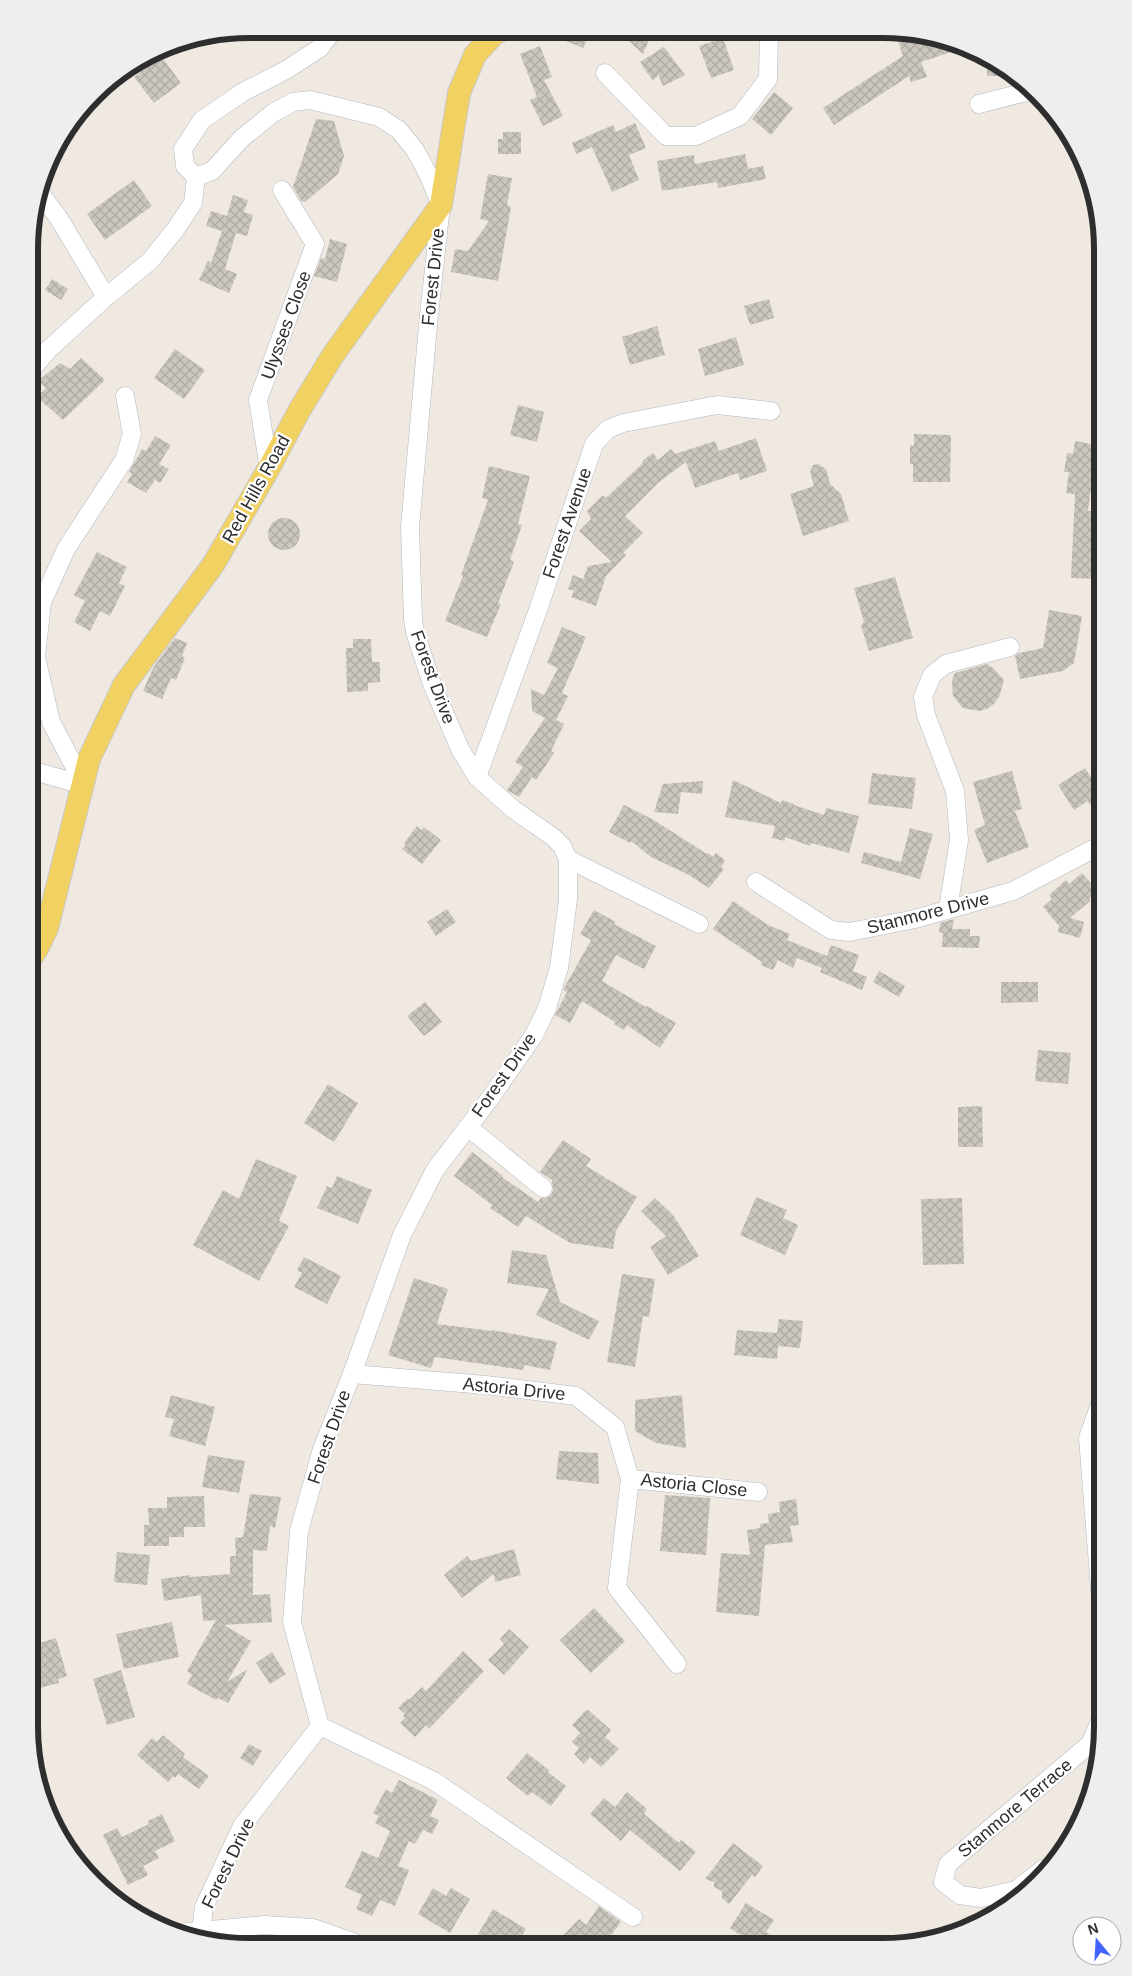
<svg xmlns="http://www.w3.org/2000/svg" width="1132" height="1976" font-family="Arial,sans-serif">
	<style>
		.building { fill: url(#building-cross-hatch) }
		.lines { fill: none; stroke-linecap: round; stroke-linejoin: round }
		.minor-casing { stroke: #b4b7c1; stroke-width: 19 }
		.major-casing { stroke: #c9c9c9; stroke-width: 24 }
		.minor { stroke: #fff; stroke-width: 18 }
		.major { stroke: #f2d163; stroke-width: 22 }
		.labels { text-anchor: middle; stroke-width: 4.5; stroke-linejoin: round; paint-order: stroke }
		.street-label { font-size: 18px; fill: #2e2e2e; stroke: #fff }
		.rim { fill: none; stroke: #2e2e2e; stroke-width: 6 }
	</style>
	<defs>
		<pattern id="building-cross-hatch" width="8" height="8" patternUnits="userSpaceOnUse" patternTransform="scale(1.25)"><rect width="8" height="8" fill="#cbc7bf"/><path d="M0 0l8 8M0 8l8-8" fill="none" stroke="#afaba4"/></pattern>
	</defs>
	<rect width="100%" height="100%" fill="#efe9e1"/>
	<g class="building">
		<polygon points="541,31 591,31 583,48"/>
		<polygon points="618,31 653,31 643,54"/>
		<polygon points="922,33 948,40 951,52 921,62 927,77 911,82 909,76 834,125 823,108 903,56 898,41"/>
		<polygon points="723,38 734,70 711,78 699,46"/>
		<polygon points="540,46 552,77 544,80 563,116 543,126 530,100 537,97 520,54"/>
		<polygon points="664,47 685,75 663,86 658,75 653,81 640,62"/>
		<polygon points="161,56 181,83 154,103 134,77"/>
		<polygon points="987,56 990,58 1018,76 987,76"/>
		<polygon points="774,92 793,108 771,135 752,119"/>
		<polygon points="316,119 334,121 344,156 338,174 305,202 301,201 293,187"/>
		<polygon points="635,123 646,148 629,155 639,180 612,192 592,147 576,154 572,143 613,125 616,132"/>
		<polygon points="503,132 521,132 521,154 498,154 498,139 503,139"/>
		<polygon points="745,154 748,169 763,166 766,179 718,188 717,182 662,191 657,161 694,155 695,164"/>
		<polygon points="488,174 512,178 507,205 511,207 498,281 451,272 455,249 468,251 489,221 480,219"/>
		<polygon points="134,180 152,206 105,240 87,214"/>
		<polygon points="233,195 248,200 244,212 253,215 247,236 236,233 225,269 237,274 229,293 199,280 208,261 211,263 222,231 206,226 211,211 227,216"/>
		<polygon points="330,239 347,244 337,282 314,276 321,258 325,259"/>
		<polygon points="52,279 68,289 61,300 45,290"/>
		<polygon points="769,299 774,318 750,325 744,306"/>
		<polygon points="657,326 665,355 630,365 622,337"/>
		<polygon points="736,337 744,365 705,376 698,349"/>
		<polygon points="175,349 205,370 184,399 154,378"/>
		<polygon points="81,358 105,380 63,420 37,397 46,388 38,381 60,363 70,369"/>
		<polygon points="518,405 544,412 537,442 510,435"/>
		<polygon points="914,434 951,435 950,482 913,482 913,464 910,464 910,445 914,446"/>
		<polygon points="155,436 171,445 159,464 169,469 160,483 155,480 146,493 127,482 132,474 129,472 142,449 146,451"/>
		<polygon points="756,438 767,471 740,480 738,473 695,488 686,462 659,482 625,516 643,533 623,553 626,555 606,576 596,606 571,597 574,591 568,589 573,575 583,579 588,566 612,562 579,531 591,519 587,511 603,495 606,498 643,463 642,461 653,453 658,460 671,449 675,454 715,441 719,451"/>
		<polygon points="1075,441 1097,445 1088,511 1103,511 1103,579 1071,578 1075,494 1066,493 1069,472 1064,472 1067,453 1073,454"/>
		<polygon points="818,464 826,469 830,484 841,494 849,521 803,536 790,494 814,486 810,472 813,465"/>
		<polygon points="489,466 530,476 518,524 522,525 510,560 514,562 498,603 501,604 487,637 445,621 463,576 461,575 488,500 482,498"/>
		<circle cx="284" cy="534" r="16"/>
		<polygon points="97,552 127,567 119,583 125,586 110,616 100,611 90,631 74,622 85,601 74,595"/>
		<polygon points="895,577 913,638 869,651 861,626 864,622 854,588"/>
		<polygon points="1049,610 1082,616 1074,663 1063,671 1020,679 1015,656 1019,653 1043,648"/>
		<polygon points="562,627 586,637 562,693 568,696 556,720 564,724 551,751 554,753 536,780 532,777 519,797 507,790 523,767 515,762 545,718 532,711 531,689 544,695 558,668 547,663"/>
		<polygon points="175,638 187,643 182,656 185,658 176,680 171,678 162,699 143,691 153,668"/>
		<polygon points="353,639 371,639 372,662 380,662 380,682 368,683 368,691 347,692 346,648 353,648"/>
		<polygon points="987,664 992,667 1004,680 999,697 994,704 987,709 979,711 963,708 953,696 952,680 955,673"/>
		<polygon points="1085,768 1103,796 1090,805 1088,801 1074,810 1058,785"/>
		<polygon points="1012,771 1022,809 1015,811 1029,847 987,863 974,830 985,825 973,782"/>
		<polygon points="872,773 916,778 912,809 868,804"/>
		<polygon points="733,780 781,803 782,800 794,804 794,805 824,815 826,808 859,816 849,853 811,843 810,846 785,837 785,841 772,838 775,826 725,817"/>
		<polygon points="703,781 702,794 681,792 678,814 654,812 663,784"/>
		<polygon points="624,805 652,819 707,854 708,853 713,857 716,853 725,860 721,867 724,869 709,888 687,874 651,857 631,841 630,843 609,832"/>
		<polygon points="417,826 421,830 424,827 441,840 422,864 402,849 406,845 404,843"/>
		<polygon points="910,828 933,834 920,879 861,863 864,852 901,862"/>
		<polygon points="1082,873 1098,891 1089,899 1090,901 1070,918 1084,922 1080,938 1058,932 1059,926 1043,907 1052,899 1049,895 1066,880 1069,884"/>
		<polygon points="733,901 768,925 790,934 787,940 827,956 831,945 859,955 853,971 867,977 862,990 820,972 822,968 797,958 793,968 778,960 773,970 761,965 762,962 713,929"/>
		<polygon points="447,909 456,922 436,936 427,922"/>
		<polygon points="594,910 616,922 614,924 656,946 644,969 616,955 602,981 646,1007 647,1006 676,1023 660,1048 627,1025 624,1030 614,1024 615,1022 582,1001 570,1023 555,1015 567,992 563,990 591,940 580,934"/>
		<polygon points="954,919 952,929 970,929 970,936 980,936 979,948 942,947 943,933 939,932 940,923"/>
		<polygon points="879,971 905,986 899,997 873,982"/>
		<polygon points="1001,982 1038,982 1038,1002 1001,1003"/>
		<polygon points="425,1002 442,1022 424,1036 407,1016"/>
		<polygon points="1038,1050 1071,1053 1068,1084 1035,1081"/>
		<polygon points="328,1084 358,1103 334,1142 304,1123"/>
		<polygon points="982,1106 983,1147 958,1147 958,1107"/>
		<polygon points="563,1140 591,1159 586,1166 637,1197 616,1231 613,1249 570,1243 526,1216 518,1227 490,1208 492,1205 454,1176 472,1152 503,1176 502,1177 538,1202 541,1198 546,1198 551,1195 553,1190 552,1180 540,1172"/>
		<polygon points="256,1159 297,1176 279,1221 289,1226 259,1281 193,1245 223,1190 239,1199"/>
		<polygon points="337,1176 372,1190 358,1224 317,1208 327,1186 332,1188"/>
		<polygon points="756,1197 787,1210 783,1218 798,1225 785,1255 740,1235"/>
		<polygon points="655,1198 673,1215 699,1256 668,1275 650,1247 666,1236 641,1211"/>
		<polygon points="962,1198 964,1264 923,1265 921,1199"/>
		<polygon points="512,1250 546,1255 560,1302 599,1321 589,1340 536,1315 549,1289 507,1283"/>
		<polygon points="304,1257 341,1276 327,1304 294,1287 302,1273 297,1270"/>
		<polygon points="622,1274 655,1279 649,1317 643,1316 635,1367 607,1362"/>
		<polygon points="414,1278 448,1289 437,1324 492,1331 492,1330 557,1342 550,1370 524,1365 523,1370 435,1357 431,1368 388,1355"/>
		<polygon points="779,1319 803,1321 800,1348 778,1346 777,1359 734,1355 737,1330 777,1333"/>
		<polygon points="171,1395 215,1407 205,1446 169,1436 174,1419 165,1417"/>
		<polygon points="682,1395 686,1448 656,1443 635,1431 635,1400"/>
		<polygon points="559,1451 598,1453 599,1484 556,1479"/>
		<polygon points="208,1455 245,1461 239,1493 202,1487"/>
		<polygon points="250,1494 281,1497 275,1528 270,1526 267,1551 253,1550 253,1595 270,1594 272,1622 224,1625 251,1641 227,1682 248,1669 228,1703 218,1698 216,1700 187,1684 192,1675 187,1671 216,1620 203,1621 201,1595 164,1601 161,1579 190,1575 190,1577 230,1574 230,1556 236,1556 235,1538 243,1537"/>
		<polygon points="665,1495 710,1498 706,1555 660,1551"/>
		<polygon points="204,1496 205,1527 184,1527 184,1537 169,1537 169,1546 144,1546 144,1525 149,1525 148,1508 167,1508 167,1497"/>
		<polygon points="796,1499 799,1525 790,1526 793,1542 765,1545 759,1616 716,1612 721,1553 750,1555 747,1530 760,1528 760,1524 769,1523 768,1514 780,1512 779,1502"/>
		<polygon points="514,1549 521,1575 495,1582 494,1574 462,1598 444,1575 467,1556 471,1561"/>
		<polygon points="117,1552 150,1555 147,1585 114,1582"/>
		<polygon points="594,1608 625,1641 591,1673 560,1640"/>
		<polygon points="172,1622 179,1657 124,1669 116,1634"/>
		<polygon points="509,1629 529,1647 504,1675 488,1660 504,1644 500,1639"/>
		<polygon points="56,1638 67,1676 58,1679 59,1683 35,1689 29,1669 29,1646"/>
		<polygon points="463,1651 484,1671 429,1729 426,1725 415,1737 400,1723 405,1718 403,1716 405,1714 398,1708 408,1698 409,1700 422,1687 426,1691"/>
		<polygon points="272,1652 286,1674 270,1684 256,1663"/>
		<polygon points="121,1670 135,1717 107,1725 93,1679"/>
		<polygon points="587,1709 611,1730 605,1737 619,1749 601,1767 590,1757 584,1764 574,1754 579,1748 572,1742 580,1733 572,1725"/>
		<polygon points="163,1735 185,1754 183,1757 209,1776 199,1789 178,1774 175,1778 173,1776 168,1782 137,1755 152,1738 157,1742"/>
		<polygon points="249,1744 262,1751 253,1766 240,1758"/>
		<polygon points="527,1753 549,1770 548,1772 566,1786 551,1806 532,1792 528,1796 506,1778"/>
		<polygon points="399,1780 438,1800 430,1816 439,1820 432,1834 423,1830 415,1844 409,1841 398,1866 409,1870 395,1906 380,1900 372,1916 356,1909 362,1895 345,1887 362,1851 378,1858 390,1831 375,1823 379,1816 373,1813 386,1789 392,1793"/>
		<polygon points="627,1792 647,1809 644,1814 679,1843 681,1840 696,1852 680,1871 630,1830 621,1841 590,1814 604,1798 615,1807"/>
		<polygon points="162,1814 175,1841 155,1851 159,1858 143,1866 148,1875 128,1885 103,1835 117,1828 122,1837 149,1824 148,1821"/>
		<polygon points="733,1843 763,1866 755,1877 752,1875 729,1904 722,1898 722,1891 714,1887 714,1882 705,1879"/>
		<polygon points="433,1888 446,1896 451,1888 470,1899 450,1933 418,1914"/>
		<polygon points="746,1903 774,1920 766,1932 790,1947 736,1947 743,1937 730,1928"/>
		<polygon points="599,1906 621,1922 603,1946 553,1946 579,1919 586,1925"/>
		<polygon points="493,1909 526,1929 516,1946 471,1946"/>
	</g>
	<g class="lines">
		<g class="minor-casing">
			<g id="minor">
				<polyline points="605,73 666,136 696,136 740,116 768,79 769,32"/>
				<polyline points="979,104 1034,90"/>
				<polyline points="39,192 58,217 106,297"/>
				<polyline points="30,371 49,349 106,297 150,261 175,230 193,203 196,177"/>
				<polyline points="269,468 258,400 315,244 282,190"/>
				<polyline points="30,770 84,785"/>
				<polyline points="477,777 538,610 594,444 608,429 623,423 717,405 771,411"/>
				<polyline points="84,785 51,722 36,657 42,602 66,549 124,460 132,434 125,396"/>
				<polyline points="568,859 699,924"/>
				<polyline points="756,882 831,930 850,932 915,919 1013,891 1093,849 1103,846"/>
				<polyline points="948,909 959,840 955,791 926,715 923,697 932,675 946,664 1010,647"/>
				<polyline points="468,1127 543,1188"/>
				<polyline points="352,1374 486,1385 576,1396 615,1427 630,1479 617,1588 677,1664"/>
				<polyline points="630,1479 758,1492"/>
				<polyline points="1103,1628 1088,1438 1103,1396"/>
				<polyline points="320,1726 434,1781 633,1917"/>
				<polyline points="1049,1870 1043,1869 1016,1890 981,1898 960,1895 943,1882 948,1864 1091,1743 1103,1713"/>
				<polyline points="178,1933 264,1925 313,1928 364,1946"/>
				<polyline points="200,1939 204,1907 242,1826 320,1726 292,1622 299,1531 322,1449 352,1374 402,1235 435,1170 491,1097 534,1035 547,1008 559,968 568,899 568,859 562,846 553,837 513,809 477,777 460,749 432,684 415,632 413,619 410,527 429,315 441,205 428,174 415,150 399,130 379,117 310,100 293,102 273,113 242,138 212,171 196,177 185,166 183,149 202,120 243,92 286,70 320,48 334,29"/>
			</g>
		</g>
		<g class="major-casing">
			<polyline id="major" points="30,960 38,947 47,928 89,759 124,685 213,565 269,468 299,411 333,355 441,205 459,93 475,55 494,34 501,30"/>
		</g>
		<use href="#minor" class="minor"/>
		<use href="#major" class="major"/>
	</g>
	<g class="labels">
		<g class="street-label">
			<text transform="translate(433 277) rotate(-84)" y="6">Forest Drive</text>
			<text transform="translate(286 325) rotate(-70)" y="6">Ulysses Close</text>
			<text transform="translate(256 489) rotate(-61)" y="6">Red Hills Road</text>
			<text transform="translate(567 523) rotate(-71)" y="6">Forest Avenue</text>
			<text transform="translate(433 677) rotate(70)" y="6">Forest Drive</text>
			<text transform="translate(928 913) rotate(-14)" y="6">Stanmore Drive</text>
			<text transform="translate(504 1075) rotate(-55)" y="6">Forest Drive</text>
			<text transform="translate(514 1389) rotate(6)" y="6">Astoria Drive</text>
			<text transform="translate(329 1437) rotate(-71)" y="6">Forest Drive</text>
			<text transform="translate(694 1485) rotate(6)" y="6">Astoria Close</text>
			<text transform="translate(1015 1808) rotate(-40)" y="6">Stanmore Terrace</text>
			<text transform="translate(228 1863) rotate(-64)" y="6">Forest Drive</text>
		</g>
	</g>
	<path d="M0 0H1132V1976H0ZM249 38H883A211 211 0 0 1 1094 249V1727A211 211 0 0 1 883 1938H249A211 211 0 0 1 38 1727V249A211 211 0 0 1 249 38Z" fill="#eee" fill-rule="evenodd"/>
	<path class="rim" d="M249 38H883A211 211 0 0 1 1094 249V1727A211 211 0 0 1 883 1938H249A211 211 0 0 1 38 1727V249A211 211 0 0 1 249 38Z"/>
	<g transform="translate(1097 1941) rotate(342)"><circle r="24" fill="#ffffff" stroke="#ababab"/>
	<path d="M0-4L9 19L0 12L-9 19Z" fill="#4264fb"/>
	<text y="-8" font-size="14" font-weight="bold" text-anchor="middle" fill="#2e2e2e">N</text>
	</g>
</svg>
